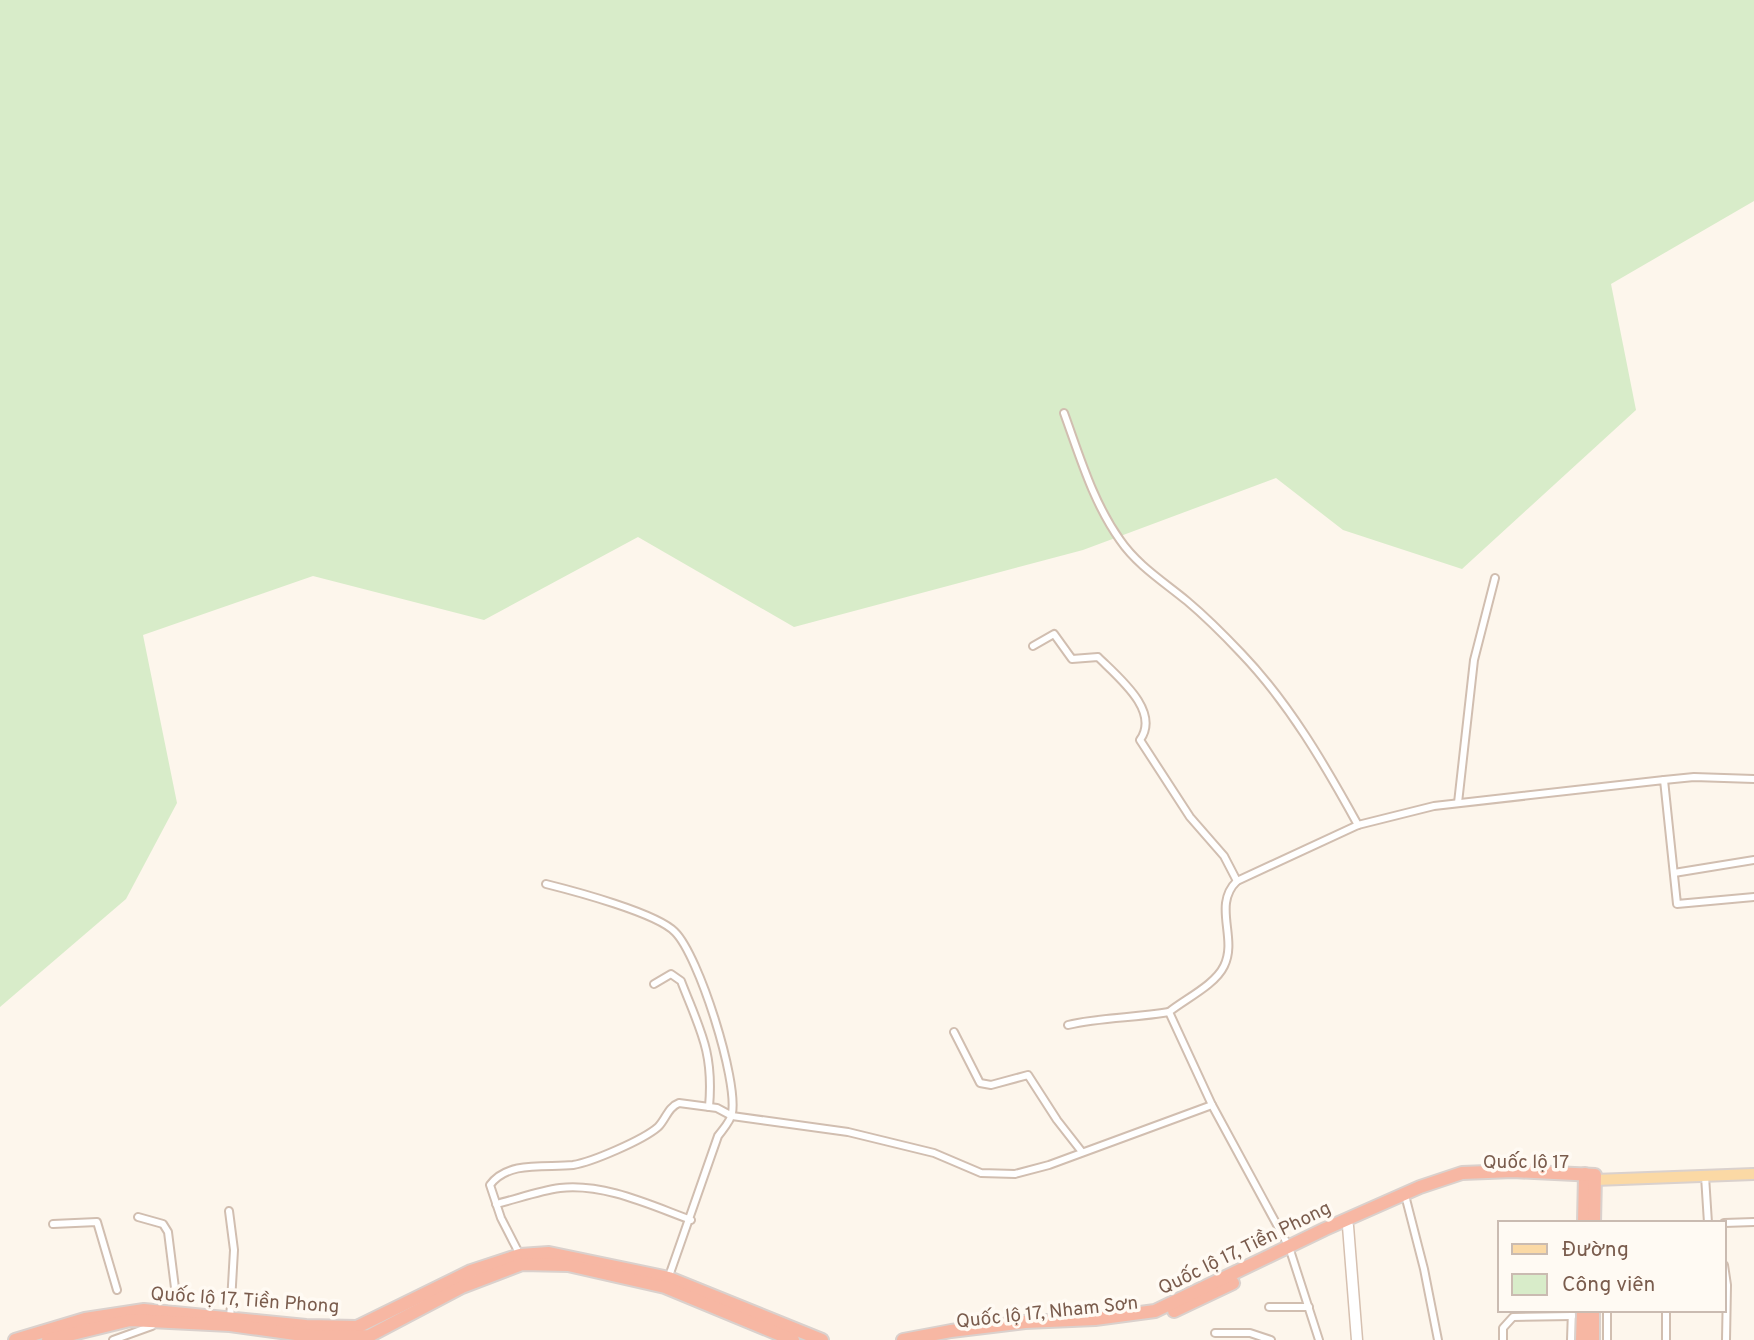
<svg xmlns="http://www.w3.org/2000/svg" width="1754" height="1340" font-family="Overpass,sans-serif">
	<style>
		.green { fill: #d8ecc9 }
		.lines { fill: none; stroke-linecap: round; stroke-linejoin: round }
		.street-casing { stroke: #d1beb0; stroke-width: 10 }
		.secondary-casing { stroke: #d6c0b0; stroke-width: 13 }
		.primary-casing { stroke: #dad1cd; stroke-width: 14 }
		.highway-casing { stroke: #dad1cd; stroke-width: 16 }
		.street { stroke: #fff; stroke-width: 6 }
		.secondary { stroke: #fff; stroke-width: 10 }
		.primary { stroke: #fbd9a5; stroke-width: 10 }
		.highway { stroke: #f7b7a3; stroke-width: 12 }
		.labels { text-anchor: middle; stroke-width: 7; stroke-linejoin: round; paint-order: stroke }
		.street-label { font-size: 19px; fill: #7a5c4d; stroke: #fffaf3 }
	</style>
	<rect width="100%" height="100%" fill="#fdf6ec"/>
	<polygon class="green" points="0,0 1754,0 1754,201 1611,284 1636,410 1462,569 1343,530 1276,478 1083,550 794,627 638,537 484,620 313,576 143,635 177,803 126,899 0,1007"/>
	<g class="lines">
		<g class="street-casing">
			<g id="street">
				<path d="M1064 413C1080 457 1093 502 1120 540 1137 565 1164 582 1187 601 1206 617 1224 635 1241 653 1289 703 1325 765 1358 825"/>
				<path d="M1033 646 1054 634 1072 659 1098 657C1118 677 1161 711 1140 740L1190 817 1224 856 1237 881"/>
				<polyline points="1664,780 1694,777 1754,779"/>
				<polyline points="1458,803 1474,660 1495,578"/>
				<polyline points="1674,873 1754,860"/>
				<path d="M546 884C574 891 657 913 675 932 699 956 738 1080 732 1113 731 1121 723 1129 718 1136L668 1279"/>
				<path d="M654 984 671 974 681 981C700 1030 714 1052 709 1107"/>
				<path d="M1068 1025C1101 1017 1135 1018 1169 1012"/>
				<polyline points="954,1032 980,1083 991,1085 1028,1075 1057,1120 1082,1152"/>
				<polyline points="1705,1176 1708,1223"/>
				<polyline points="1406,1199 1424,1269 1438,1340"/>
				<path d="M496 1204C517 1199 538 1191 560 1188 604 1183 650 1205 691 1220"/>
				<polyline points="229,1211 234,1250 230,1320"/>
				<polyline points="138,1217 163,1224 168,1232 175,1288"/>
				<polyline points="1724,1223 1754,1222"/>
				<polyline points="53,1224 97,1222 117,1290"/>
				<path d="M520 1255 501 1218 490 1185C508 1160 548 1168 573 1165 592 1162 643 1140 658 1127 666 1119 668 1107 679 1103L717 1108 732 1116 848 1132 934 1153 981 1173 1015 1174 1049 1165 1212 1105"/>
				<polyline points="1724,1265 1727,1285 1726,1340"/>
				<polyline points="1269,1307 1309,1307"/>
				<polyline points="1215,1333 1250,1333 1271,1340"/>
				<polyline points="113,1340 152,1326"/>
				<path d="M1319 1340 1289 1247 1212 1105 1169 1012C1185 999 1215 985 1224 966 1238 938 1212 905 1237 881L1358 825 1434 806 1664 780 1677 904 1754 897"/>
				<polyline points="1503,1340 1503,1328 1513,1317 1572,1316"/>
				<polyline points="1571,1340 1572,1310"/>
				<polyline points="1607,1340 1607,1310"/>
				<polyline points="1666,1340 1666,1310"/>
			</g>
		</g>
		<g class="secondary-casing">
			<polyline id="secondary" points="1348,1226 1357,1340"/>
		</g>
		<g class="primary-casing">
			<polyline id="primary" points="1595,1180 1754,1174"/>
		</g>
		<g class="highway-casing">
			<g id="highway">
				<polyline points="1584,1223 1585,1174"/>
				<polyline points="1174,1311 1233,1283"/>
				<polyline points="15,1340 85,1319 144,1310 306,1326 357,1327 471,1271 520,1255 549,1253 669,1278 822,1340"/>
				<polyline points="48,1340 130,1320 230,1325 317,1337 369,1336 462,1287 522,1264 568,1265 665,1287 793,1340"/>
				<polyline points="903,1340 951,1331 1025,1322 1095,1319 1155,1311 1325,1229 1420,1187 1462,1173 1513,1171 1595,1175 1594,1223"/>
				<polyline points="1582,1340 1583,1310"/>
				<polyline points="1593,1340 1593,1310"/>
			</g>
		</g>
		<use href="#street" class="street"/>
		<use href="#secondary" class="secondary"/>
		<use href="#primary" class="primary"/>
		<use href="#highway" class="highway"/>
	</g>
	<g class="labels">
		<g class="street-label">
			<text x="1526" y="1168">Quốc lộ 17</text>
			<text transform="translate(1244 1247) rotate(-26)" y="7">Quốc lộ 17, Tiền Phong</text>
			<text transform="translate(245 1299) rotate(4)" y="7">Quốc lộ 17, Tiền Phong</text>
			<text transform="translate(1047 1311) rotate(-6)" y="7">Quốc lộ 17, Nham Sơn</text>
		</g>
	</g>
	<rect x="1498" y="1221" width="228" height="91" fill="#fffaf3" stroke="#cabbb1" stroke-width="2"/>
	<rect x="1512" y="1244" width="35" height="10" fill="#fbd9a5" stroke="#cabbb1" stroke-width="2"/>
	<text x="1562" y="1256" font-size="21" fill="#7a5c4d">Đường</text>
	<rect x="1512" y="1274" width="35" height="21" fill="#d8ecc9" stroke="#cabbb1" stroke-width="2"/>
	<text x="1562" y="1291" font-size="21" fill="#7a5c4d">Công viên</text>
</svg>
